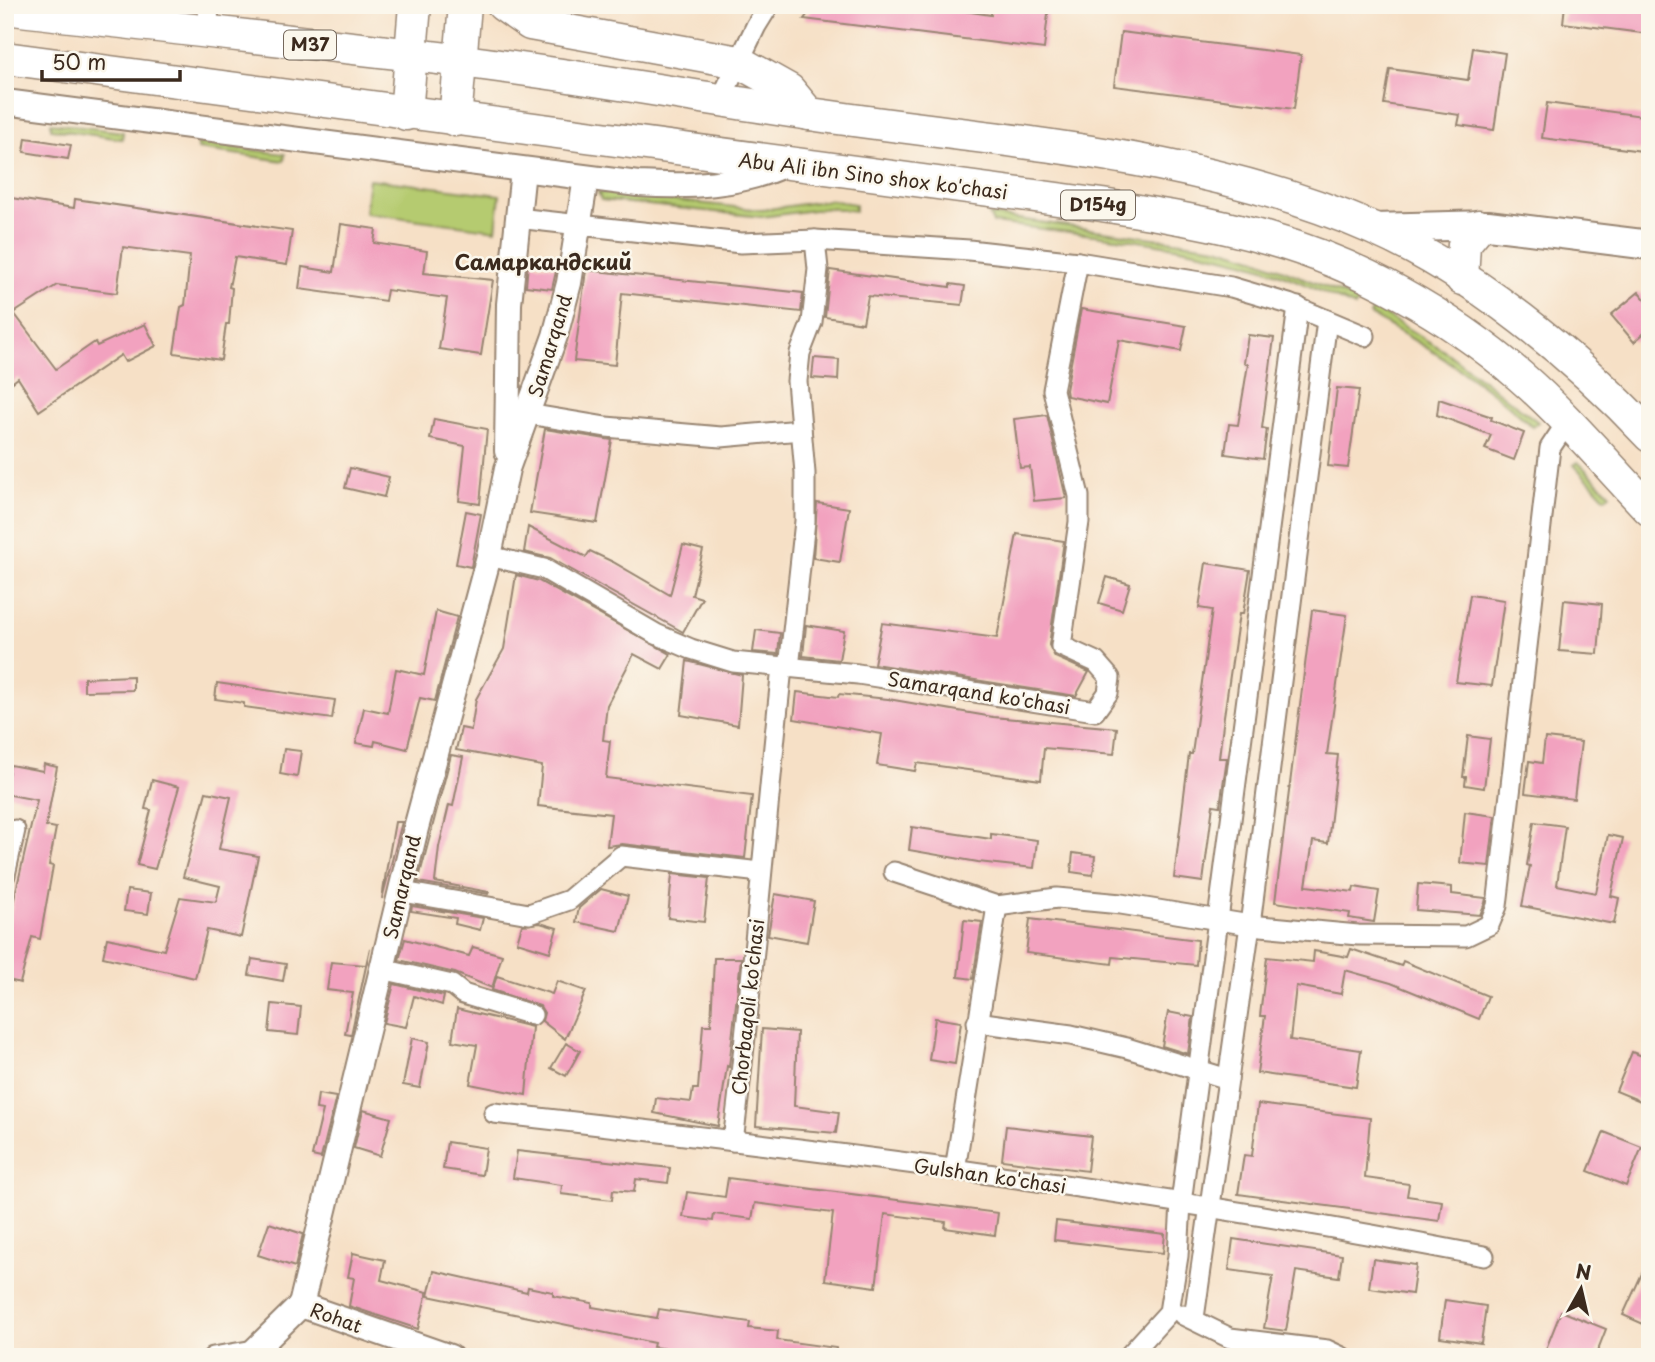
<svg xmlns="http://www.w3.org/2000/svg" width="1655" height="1362" font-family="'Playpen Sans',sans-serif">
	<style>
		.green { fill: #b5cb70; stroke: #787a47; stroke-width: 2 }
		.building { fill: #f2a2bf }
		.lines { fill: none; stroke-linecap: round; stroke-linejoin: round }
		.minor-casing { stroke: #988572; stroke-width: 23 }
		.tertiary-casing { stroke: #988572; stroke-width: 28 }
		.secondary-casing { stroke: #988572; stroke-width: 32 }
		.primary-casing { stroke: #988572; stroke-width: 35 }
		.minor { stroke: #fff; stroke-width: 19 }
		.tertiary { stroke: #fff; stroke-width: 24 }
		.secondary { stroke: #fff; stroke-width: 28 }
		.primary { stroke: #fff; stroke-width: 32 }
		.labels { text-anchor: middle; stroke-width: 5; stroke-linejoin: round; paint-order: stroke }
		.shield { fill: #fbf7ec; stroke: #75685c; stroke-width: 2 }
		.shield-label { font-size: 18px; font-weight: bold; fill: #3b2a1e }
		.street-label { font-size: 19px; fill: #3b2a1e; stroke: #fbf7ec }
		.neighbourhood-label { font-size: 21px; font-weight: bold; fill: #3b2a1e; stroke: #fbf7ec }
	</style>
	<rect width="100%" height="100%" fill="#fbf7ec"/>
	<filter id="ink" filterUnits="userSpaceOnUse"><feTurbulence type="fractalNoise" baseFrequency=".0143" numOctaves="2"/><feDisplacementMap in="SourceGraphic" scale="14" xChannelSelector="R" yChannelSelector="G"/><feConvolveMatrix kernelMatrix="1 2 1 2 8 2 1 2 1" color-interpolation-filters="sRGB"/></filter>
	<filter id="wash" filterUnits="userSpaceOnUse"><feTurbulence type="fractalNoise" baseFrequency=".00686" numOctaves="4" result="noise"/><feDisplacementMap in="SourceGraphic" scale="28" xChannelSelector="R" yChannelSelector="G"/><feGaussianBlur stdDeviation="1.57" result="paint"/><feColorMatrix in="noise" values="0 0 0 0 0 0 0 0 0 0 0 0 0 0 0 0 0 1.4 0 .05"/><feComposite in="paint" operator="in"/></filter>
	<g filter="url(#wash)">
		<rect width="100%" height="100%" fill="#f6e0c6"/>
		<g class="green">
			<polygon points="51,123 123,132 122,139 51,129"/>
			<polygon points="196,143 285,154 284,161 198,149"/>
			<polygon points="369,179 500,195 496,230 365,213"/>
			<polygon points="598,192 762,210 830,200 855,204 855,211 829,208 762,217 601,200"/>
			<path d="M989 215 1217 247 1254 258 1360 301 1355 307C1320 291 1284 273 1247 263 1164 240 1078 234 993 223Z"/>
			<path d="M1374 308 1446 352 1538 422 1533 427C1485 382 1428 347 1370 315Z"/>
			<polygon points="1578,462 1610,494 1605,498 1574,465"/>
		</g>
		<g id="blocks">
			<g class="building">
				<polygon points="815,5 926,5 991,15 992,5 1049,5 1044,49 804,19"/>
				<polygon points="1565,5 1650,5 1650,34 1563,23"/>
				<polygon points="1121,32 1301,55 1294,109 1114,86"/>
				<polygon points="1473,48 1505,53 1494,130 1458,125 1460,115 1384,104 1390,69 1468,80"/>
				<polygon points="1547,103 1650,117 1650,152 1542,138"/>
				<polygon points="26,138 71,145 68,159 24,152"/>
				<polygon points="5,197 74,208 75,199 292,231 287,265 235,257 229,287 232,288 229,324 226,324 221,360 174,353 181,307 185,305 190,256 123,247 117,293 57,285 14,313 56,369 95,342 97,346 145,324 156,346 125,362 121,355 39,411 18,378 5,388"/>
				<polygon points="341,224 376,229 374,243 427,251 424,273 493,280 481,355 439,349 447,298 387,290 385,301 299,289 302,267 334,272"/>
				<polygon points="528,263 557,267 552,289 526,286"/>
				<polygon points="586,270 803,293 801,312 622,293 615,365 574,361"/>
				<polygon points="830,270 950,287 950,284 965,286 962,305 868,296 863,323 825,317"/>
				<polygon points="1639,292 1650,305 1650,328 1634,342 1611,315"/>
				<polygon points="1081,309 1186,326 1181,351 1119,340 1107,404 1067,396 1066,390"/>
				<polygon points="1248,335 1274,338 1262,428 1267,429 1263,459 1225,454 1229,424 1238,425 1248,364 1244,363"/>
				<polygon points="814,358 839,360 838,380 812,378"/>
				<polygon points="1337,388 1359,390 1348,468 1328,466"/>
				<polygon points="1439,399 1492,417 1491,420 1524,433 1514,460 1485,449 1491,435 1437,415"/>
				<polygon points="1047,415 1066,498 1034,501 1030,467 1020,468 1014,419"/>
				<polygon points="434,419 487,429 480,504 459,501 465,446 430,439"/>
				<polygon points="545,429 612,440 597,523 530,513"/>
				<polygon points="350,468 389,477 384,497 345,488"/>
				<polygon points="817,503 849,508 840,562 813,558"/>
				<polygon points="466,511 481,514 471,567 456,564"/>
				<polygon points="528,527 586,557 590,551 613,562 670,595 683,545 703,550 692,595 702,598 683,632 550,558 524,552"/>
				<polygon points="1017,534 1064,541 1049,645 1055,657 1089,672 1076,696 874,664 882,623 997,638"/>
				<polygon points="1206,563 1250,570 1243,614 1239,614 1224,716 1219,758 1227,758 1220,806 1213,805 1203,882 1174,878 1189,754 1192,754 1212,610 1199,608"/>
				<polygon points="516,575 539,581 671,654 662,669 634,654 607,705 603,740 610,741 606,778 752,796 745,858 622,844 607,846 611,814 538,806 542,766 456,750 461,728 471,730 476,699 504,649"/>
				<polygon points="1107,577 1130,584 1122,610 1099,603"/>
				<polygon points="1470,595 1504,600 1492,686 1456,682"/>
				<polygon points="1564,600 1602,604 1598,654 1559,651"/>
				<polygon points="1312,610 1347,615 1327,754 1338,755 1328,843 1313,841 1306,886 1353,892 1354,887 1379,891 1374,922 1349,918 1350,913 1275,902"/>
				<polygon points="436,611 457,617 435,701 420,698 407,749 375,741 374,746 356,743 364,708 388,713 396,669 424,675"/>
				<polygon points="806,625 844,631 839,660 803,656"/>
				<polygon points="756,630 780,633 778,654 753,652"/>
				<polygon points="687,661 742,675 738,725 681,715"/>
				<polygon points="133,676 133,690 84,691 84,678"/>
				<polygon points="217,683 335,700 332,719 244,707 244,703 215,699"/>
				<polygon points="797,692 838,697 839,694 888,699 993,717 1117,728 1114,754 1044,748 1041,780 917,763 915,771 877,765 882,734 794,719"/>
				<polygon points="1468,736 1490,739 1484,788 1465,785 1466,777 1463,777"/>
				<polygon points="1545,738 1581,742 1574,799 1525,793 1529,761 1542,763"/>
				<polygon points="284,749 301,751 297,777 280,774"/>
				<polygon points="451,755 463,757 453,806 449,805 439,847 435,882 489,892 488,894 418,882"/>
				<polygon points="44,764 57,767 46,826 56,828 49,865 53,866 40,939 32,937 20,983 5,979 5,938 37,800 5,794 5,791 10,765 43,771"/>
				<polygon points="152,780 179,787 155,869 137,865 151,810 145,809"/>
				<polygon points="206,792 231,797 219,849 258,856 241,937 207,930 195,978 103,957 107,938 164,950 180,897 216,902 220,886 183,877"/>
				<polygon points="1465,812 1495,816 1489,866 1460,863"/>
				<polygon points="395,822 402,822 382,899 386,872"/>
				<polygon points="1534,822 1565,826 1557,885 1596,893 1608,835 1623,838 1611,896 1619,898 1614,924 1522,906 1530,866 1527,865"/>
				<polygon points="912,827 991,839 991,834 1037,840 1034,868 978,862 909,850"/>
				<polygon points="1073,853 1095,856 1093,875 1071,872"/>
				<polygon points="672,874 709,878 704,922 668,918"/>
				<polygon points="1418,884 1452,887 1452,894 1486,898 1485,903 1480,915 1416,910"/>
				<polygon points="601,889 628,896 619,931 576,922 579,908"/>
				<polygon points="127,890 151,893 148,914 124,911"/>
				<polygon points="775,894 814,901 807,942 768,935"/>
				<polygon points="412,906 483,918 480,930 455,924 456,918 411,911"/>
				<polygon points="1030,919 1198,940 1196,965 1113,957 1112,964 1026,953"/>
				<polygon points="964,920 982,922 973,979 958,977"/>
				<polygon points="540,923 557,928 550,952 517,942 522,925"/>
				<polygon points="405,939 469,956 473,947 502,955 492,988 455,973 399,960"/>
				<polygon points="370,948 351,1035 345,1034 353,993 327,990 331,962 366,965"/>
				<polygon points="1351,949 1401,966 1403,961 1488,996 1479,1019 1391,983 1345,970 1341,994 1296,986 1290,1040 1361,1050 1356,1087 1257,1073 1265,1016 1260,1016 1267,957 1313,962 1314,951 1348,957"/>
				<polygon points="714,958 741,958 729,1067 727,1066 718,1126 654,1113 656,1098 691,1102 693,1089 698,1089 703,1025 711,1025"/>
				<polygon points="252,959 286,964 283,981 249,975"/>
				<polygon points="497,976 552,994 557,981 586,991 565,1039 542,1021 544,1013 540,1006 492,990"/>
				<polygon points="394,984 444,996 442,1005 414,996 406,1027 384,1023"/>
				<polygon points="272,1004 301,1007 298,1035 269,1032"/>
				<polygon points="457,1009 532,1027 526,1095 470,1084 477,1045 452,1041"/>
				<polygon points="1168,1012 1193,1017 1188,1054 1162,1046"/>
				<polygon points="935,1018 961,1022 955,1064 929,1060"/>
				<polygon points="762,1029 797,1032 794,1106 839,1112 836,1133 756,1126"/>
				<polygon points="412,1038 429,1042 420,1088 403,1085"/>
				<polygon points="566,1043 580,1051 566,1076 551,1068"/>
				<polygon points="1632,1052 1650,1059 1650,1105 1616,1091"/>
				<polygon points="318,1094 336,1097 321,1158 312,1156 323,1110 316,1109"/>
				<polygon points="1258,1104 1370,1118 1365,1178 1409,1184 1407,1196 1442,1201 1439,1221 1238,1194 1244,1155 1252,1156"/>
				<polygon points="363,1110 391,1118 380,1156 354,1148"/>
				<polygon points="1006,1126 1091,1136 1087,1171 1002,1160"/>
				<polygon points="1604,1132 1642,1147 1626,1186 1588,1171"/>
				<polygon points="447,1142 486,1148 482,1175 443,1169"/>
				<polygon points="517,1151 670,1168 668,1183 636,1179 634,1192 613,1190 612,1200 561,1194 562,1185 513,1178"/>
				<polygon points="728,1178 998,1213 995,1235 945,1228 946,1222 885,1214 876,1287 825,1280 833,1213 755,1203 752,1219 714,1214 713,1221 683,1217 687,1192 725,1197"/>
				<polygon points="1056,1221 1165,1234 1163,1253 1054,1240"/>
				<polygon points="269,1223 303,1234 295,1267 258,1255"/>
				<polygon points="1233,1239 1342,1255 1339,1277 1296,1271 1286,1331 1264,1328 1273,1276 1229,1270"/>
				<polygon points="353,1253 385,1260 381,1280 427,1292 418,1329 349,1306 354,1278 348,1277"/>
				<polygon points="1650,1256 1650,1327 1623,1315"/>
				<polygon points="1373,1259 1416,1265 1412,1294 1369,1288"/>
				<polygon points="434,1271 527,1292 528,1287 553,1292 553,1296 592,1303 592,1307 657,1318 659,1309 750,1322 749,1328 778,1331 777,1340 836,1348 836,1357 704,1357 704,1354 653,1347 654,1343 428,1296"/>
				<polygon points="1445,1300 1486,1306 1481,1343 1440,1337"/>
				<polygon points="1561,1311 1606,1329 1595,1357 1567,1357 1546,1349"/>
			</g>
		</g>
	</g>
	<g filter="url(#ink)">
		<use href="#blocks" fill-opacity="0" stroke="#988572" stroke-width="2"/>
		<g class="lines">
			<g class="minor-casing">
				<g id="minor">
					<polyline points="208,5 209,33"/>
					<polyline points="721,99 756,26 769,5"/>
					<polyline points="517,218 741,243 815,240 818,269 812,322 800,353 797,381 805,473 805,521 789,668"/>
					<polyline points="1078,262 1231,287 1289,304 1365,336"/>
					<polyline points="528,414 606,427 721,437 801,430"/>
					<polyline points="489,556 544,569 656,634 691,649 733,662 858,674 1095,711 1108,693 1110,678 1096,662 1061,646 1079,522 1079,496 1053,390 1078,262 969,250 815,240"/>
					<polyline points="894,872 997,906 1057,898 1121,904 1250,925 1358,935 1466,936 1489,925 1497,906 1550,448 1566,424"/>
					<polyline points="5,875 15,830"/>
					<polyline points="403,892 529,914 569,900 621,856 760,872"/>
					<polyline points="382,969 452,985 463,994 532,1015"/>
					<polyline points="977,1022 1071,1035 1127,1048 1228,1079"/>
					<path d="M494 1113C825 1150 1157 1192 1484 1256"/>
					<path d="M733 1141C753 984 765 826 782 668"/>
					<polyline points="955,1170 997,906"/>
					<polyline points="1183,1315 1230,1338 1327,1350 1342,1357"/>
					<polyline points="1194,1318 1250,925 1327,320"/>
					<polyline points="213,1357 254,1350"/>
					<polyline points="1128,1357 1169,1312 1178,1256 1181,1203 1298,307"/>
				</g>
			</g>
			<g class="tertiary-casing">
				<g id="tertiary">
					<path d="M5 102 638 184C688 187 739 186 785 164"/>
					<polyline points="507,451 509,304 523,170"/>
					<polyline points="301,1305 416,828 489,556 507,469 555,336 569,283 586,178"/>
					<polyline points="301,1305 450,1357"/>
					<polyline points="248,1357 301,1305"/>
				</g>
			</g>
			<g class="secondary-casing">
				<polyline id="secondary" points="1373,228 1488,225 1650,245"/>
			</g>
			<g class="primary-casing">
				<g id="primary">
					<polyline points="503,5 530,24 739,62 789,90 809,114"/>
					<path d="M5 8C141 25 277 39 413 55 545 70 677 94 810 114 998 142 1195 151 1372 228 1473 272 1575 356 1650 436"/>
					<path d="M5 58 1102 205C1158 214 1214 223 1269 239 1359 264 1449 315 1520 376 1565 415 1608 466 1650 510"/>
					<polyline points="406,114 415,5"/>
					<polyline points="455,120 465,5"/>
					<polyline points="1462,279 1464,244 1479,226"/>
				</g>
			</g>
			<use href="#minor" class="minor"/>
			<use href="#tertiary" class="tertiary"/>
			<use href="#secondary" class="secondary"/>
			<use href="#primary" class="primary"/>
		</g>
	</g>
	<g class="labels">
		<g class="shield">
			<rect x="284" y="30.5" width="52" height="29" rx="5"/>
			<rect x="1061" y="190.5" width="74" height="29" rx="5"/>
		</g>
		<g class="shield-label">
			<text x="310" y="51">M37</text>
			<text x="1098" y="211">D154g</text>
		</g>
		<g class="street-label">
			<text transform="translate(873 176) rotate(7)" y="7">Abu Ali ibn Sino shox ko'chasi</text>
			<text transform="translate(550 346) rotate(-73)" y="7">Samarqand</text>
			<text transform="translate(979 693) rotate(9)" y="7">Samarqand ko'chasi</text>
			<text transform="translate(402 887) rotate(-77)" y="7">Samarqand</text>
			<text transform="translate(748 1007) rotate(-84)" y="7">Chorbaqoli ko'chasi</text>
			<text transform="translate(990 1176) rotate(8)" y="7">Gulshan ko'chasi</text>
			<text transform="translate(336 1318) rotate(20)" y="7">Rohat</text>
		</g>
		<g class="neighbourhood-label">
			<text x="543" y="270">Самаркандский</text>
		</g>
	</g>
	<rect width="1655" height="1362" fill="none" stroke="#fbf7ec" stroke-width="28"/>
	<g transform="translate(1581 1289) rotate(8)" stroke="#fbf7ec" stroke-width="5" paint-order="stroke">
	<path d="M0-5L12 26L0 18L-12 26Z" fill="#3b2a1e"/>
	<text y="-10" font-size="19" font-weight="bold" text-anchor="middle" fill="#3b2a1e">N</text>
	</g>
	<path d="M42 70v10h138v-10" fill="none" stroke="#3b2a1e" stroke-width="3.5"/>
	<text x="52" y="70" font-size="21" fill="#3b2a1e" stroke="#fbf7ec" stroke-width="5" paint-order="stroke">50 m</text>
</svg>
